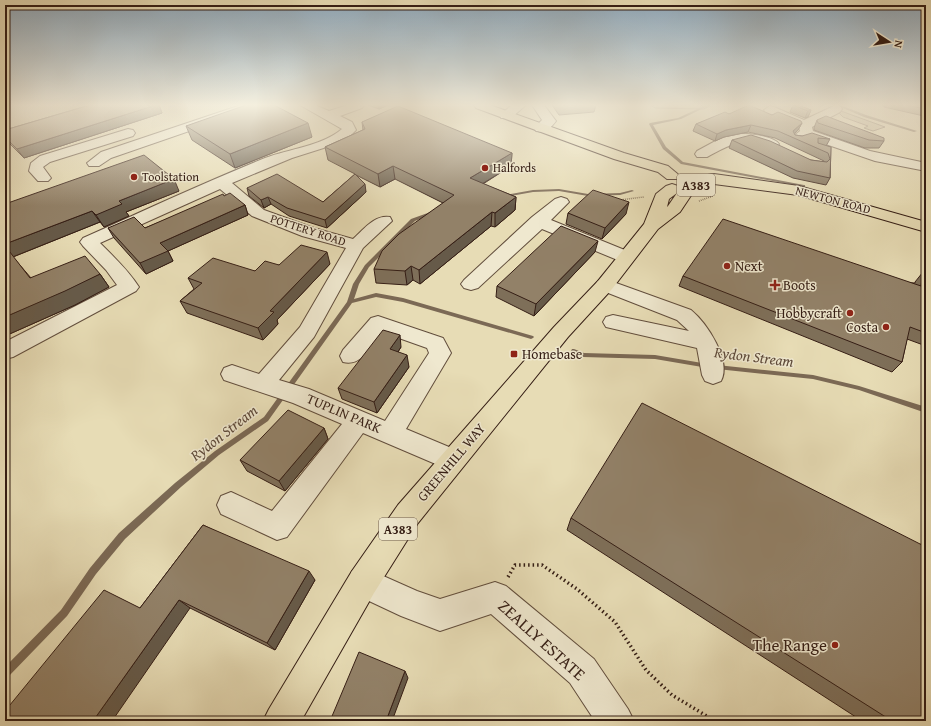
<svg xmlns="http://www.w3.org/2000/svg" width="931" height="726" font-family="'Gentium Book Plus',serif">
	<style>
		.green { fill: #c9bc9a; stroke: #7f6d58 }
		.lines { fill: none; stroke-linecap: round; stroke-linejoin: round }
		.stream { fill: #7b6955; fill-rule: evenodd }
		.minor-casing { stroke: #624e3d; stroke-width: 2 }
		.major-casing { stroke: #351e15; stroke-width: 2 }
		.path-far1 { stroke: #351e15; stroke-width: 1.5; stroke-dasharray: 0.5 1.5; stroke-linecap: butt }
		.path { stroke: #351e15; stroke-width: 3.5; stroke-dasharray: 1.5 3; stroke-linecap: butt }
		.minor { fill: #efe8cf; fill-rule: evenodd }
		.major { fill: #e7dcb5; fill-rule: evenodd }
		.wall { fill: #7e6f59; stroke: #351e15 }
		.shaded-wall { fill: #665a49; stroke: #351e15 }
		.building { fill: #928168; stroke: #351e15 }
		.poi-dot { fill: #8f2418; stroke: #efe8cf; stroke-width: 1.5 }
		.labels { text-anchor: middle; stroke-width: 3; stroke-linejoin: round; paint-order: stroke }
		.far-poi-label { font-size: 12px; fill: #351e15; stroke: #efe8cf; text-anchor: start }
		.far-street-label { font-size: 12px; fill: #351e15; stroke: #efe8cf }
		.shield { fill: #efe8cf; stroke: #6d5b4d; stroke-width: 1 }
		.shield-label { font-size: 13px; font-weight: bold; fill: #351e15 }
		.poi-label { font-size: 14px; fill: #351e15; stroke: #efe8cf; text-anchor: start }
		.street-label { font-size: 14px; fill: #351e15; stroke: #efe8cf }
		.water-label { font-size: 15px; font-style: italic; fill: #5e4a3a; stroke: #efe8cf }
		.near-street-label { font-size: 17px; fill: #351e15; stroke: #efe8cf }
		.near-poi-label { font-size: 17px; fill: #351e15; stroke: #efe8cf; text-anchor: end }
	</style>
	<rect width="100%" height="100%" fill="#e7dcb5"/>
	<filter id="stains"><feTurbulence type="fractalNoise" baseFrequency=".005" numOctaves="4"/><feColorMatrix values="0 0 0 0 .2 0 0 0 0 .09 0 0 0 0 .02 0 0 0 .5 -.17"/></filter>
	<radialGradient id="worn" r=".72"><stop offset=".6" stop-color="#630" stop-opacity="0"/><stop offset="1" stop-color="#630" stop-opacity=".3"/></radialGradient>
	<g class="green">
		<polygon points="5,105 112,105 5,137"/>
		<polygon points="651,105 711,105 704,109 655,108"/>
		<polygon points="841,111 885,127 873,131 864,128 868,126 843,117 839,113"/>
	</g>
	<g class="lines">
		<g class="stream">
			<polygon points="706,105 710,105 681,119 653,125 666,147 683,162 804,185 805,185 805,187 681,164 663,149 649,124 650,123 678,118"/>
			<polygon points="836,105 840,105 866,115 917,131 914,132 864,117"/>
			<polygon points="559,189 588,194 620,193 632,190 634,191 620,195 588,196 559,191 533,192 505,197 503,196 505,195 533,190"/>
			<polygon points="436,210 438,210 438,212 415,221 369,267 359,284 354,299 376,293 403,298 533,336 534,337 533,338 531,339 403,302 376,297 352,303 268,421 219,455 181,487 125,539 96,574 67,616 8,677 5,679 5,667 61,610 90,568 119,533 175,483 215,451 264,417 347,302 353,284 365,265 411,219"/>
			<polygon points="572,349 574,349 584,353 655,355 708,364 710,364 711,366 710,368 708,368 655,359 583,357 572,353 571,351"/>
			<polygon points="715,365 717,365 813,375 859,386 926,407 926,413 859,390 813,379 717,369 715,369 714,367"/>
		</g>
		<g class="minor-casing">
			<g id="minor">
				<polygon points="241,105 258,105 256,108 111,158 99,166 89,166 87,163 101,152"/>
				<path d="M300 105H315L329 111 348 105H364L362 108 340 116 352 122 356 130 348 138 333 145 292 158 232 183 264 210 314 228 353 239C363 230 375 214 390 217L392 221 363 248 314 337 279 380 309 389 385 421 429 353 427 348 382 332C372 345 362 367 343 362L340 356 343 350 371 318 378 316 443 338 451 353 406 429 461 452 465 460 461 468 452 471 363 433 287 537 277 540 221 514 217 505 221 496 231 492 272 511 342 424 293 403 224 380 221 374 224 368 232 365 259 374 300 327 346 248 302 236 252 216 220 189 100 243C114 257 128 270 139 287L136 291 13 357 5 359V342L117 285 106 270 83 246 80 242 83 238C143 211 203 183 265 158 289 149 322 146 342 129Z"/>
				<polygon points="512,105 526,105 511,118 501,118 500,115"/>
				<path d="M532 105H544L556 121C551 128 545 133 536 131L534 128 542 120Z"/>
				<polygon points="836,105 840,106 842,109 840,112 812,127 813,131 870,151 926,163 926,171 875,161 808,138 798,142 793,141 791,138 800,131 799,128 766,113 764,110 770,106 774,107 804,120"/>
				<polygon points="128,129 133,130 135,133 133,136 50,162 43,167 51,178 48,181 38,181 29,171 31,163 40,156"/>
				<path d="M738 134C747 133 773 136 779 144L777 147C769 149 763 145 755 143 736 139 723 149 707 157H697L695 154 697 151 721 138Z"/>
				<polygon points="561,197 567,199 569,202 551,220 632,253 635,257 632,261 626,263 620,261 542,229 478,288 471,290 464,288 461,284 464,280 532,217 555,199"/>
				<path d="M605 279 691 310C707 323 732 361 721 381L713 384 705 381 702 375 697 348 606 327 603 322 606 317 613 315 689 331 677 320 598 289 595 285 598 281Z"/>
				<polygon points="363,567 417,591 440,599 495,582 506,586 594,659 628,709 634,721 595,721 570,683 491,614 440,631 401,616 352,593 348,582 352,571"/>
			</g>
		</g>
		<g class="major-casing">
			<g id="major">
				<polygon points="474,105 490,105 624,153 668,166 680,176 677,179 667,179 658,172 614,159 476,108"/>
				<polygon points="714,174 799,186 926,222 926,232 798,195 714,184 693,186 688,184 685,181 688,178"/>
				<path d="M672 184 678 186 680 189 686 186 692 188 694 191 680 212 658 229 612 289 568 337 418 523 374 593 301 721H263L269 709 352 571 398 505 554 327 598 281 644 224 656 194 666 186ZM677 193 668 206 667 207 669 199Z"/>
			</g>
		</g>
		<g class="path-far1">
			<polyline points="619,200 644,197"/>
			<polyline points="699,201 713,196"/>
		</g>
		<polyline class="path" points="508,577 515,565 542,565 577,589 615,622 646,670 672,695 715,721"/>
		<use href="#minor" class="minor"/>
		<use href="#major" class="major"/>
	</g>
	<g class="wall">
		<polygon points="90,105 159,105 162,113 24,158 5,139 5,130"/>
		<polygon points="368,105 388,105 379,109"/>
		<polygon points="552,105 596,105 594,112 559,115"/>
		<polygon points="793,105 811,110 808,117 805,118 790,112"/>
		<polygon points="882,105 926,105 926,115 924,116 884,107"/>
		<polygon points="729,114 772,115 802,123 798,130 794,134 795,135 802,136 830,139 826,146 831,147 830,178 826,185 793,178 729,148 732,140 811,160 824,162 824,161 775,138 748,132 724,137 715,141 693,131 696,124"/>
		<polygon points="817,120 884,141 879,148 865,148 814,130 814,128"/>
		<polygon points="362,122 512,153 511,166 483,184 516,197 515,210 495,227 491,226 420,284 413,280 407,285 376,283 374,269 443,203 395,179 380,187 356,175 366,192 327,228 289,216 271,204 264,208 249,196 247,188 323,202 355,174 328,160 325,147 363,130"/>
		<polygon points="186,126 312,137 235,168 192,140"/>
		<polygon points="179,191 126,212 129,216 104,227 100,222 13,257 31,278 100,274 109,287 75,305 5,336 5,204"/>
		<polygon points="224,196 245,205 248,215 168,251 173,261 146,274 114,238 108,228 145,228"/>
		<polygon points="568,213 626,214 602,239 566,224"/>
		<polygon points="595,252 534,316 496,297 497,286"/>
		<polygon points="330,264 277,320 278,324 263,340 187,313 180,301 194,289 188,278 255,271 279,265"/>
		<polygon points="923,272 926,273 926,346 907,339 902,362 892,372 679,286 683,276 915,283 915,282"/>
		<polygon points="401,347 398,352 409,367 377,413 342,399 338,388"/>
		<polygon points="324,428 328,439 285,491 247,471 240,460"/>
		<polygon points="571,518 921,545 926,522 926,721 862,721 567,530"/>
		<polygon points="203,525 315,580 275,650 190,608 140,608"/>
	</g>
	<g class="shaded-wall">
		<polygon points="156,105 159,105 162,113 24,158 17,149"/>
		<polygon points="378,105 388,105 379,109"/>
		<polygon points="811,110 808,117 805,118 808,111"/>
		<polygon points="308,123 312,137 235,168 230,154"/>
		<polygon points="802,123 798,130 791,137 793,131"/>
		<polygon points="751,125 748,132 724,137 715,141 717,134 726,130"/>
		<polygon points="512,153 511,166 469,192 470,178"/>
		<polygon points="393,166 395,179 380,187 378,174"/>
		<polygon points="174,179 179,191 126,212 129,216 104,227 96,215 119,201"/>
		<polygon points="365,184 366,192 327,228 325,220"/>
		<polygon points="268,197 271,204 264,208 261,200"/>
		<polygon points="516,197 515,210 495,227 495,213"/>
		<polygon points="629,202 626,214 602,239 605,228"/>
		<polygon points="245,205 248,215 168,251 173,261 146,274 140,263 160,243"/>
		<polygon points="92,211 100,222 5,260 5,244"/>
		<polygon points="492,212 491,226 420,284 419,270"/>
		<polygon points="598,241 595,252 534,316 536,304"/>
		<polygon points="327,252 330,264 277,320 278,324 263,340 258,328 270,311"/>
		<polygon points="411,266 413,280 407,285 405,271"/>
		<polygon points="100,274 109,287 75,305 5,336 5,317"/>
		<polygon points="400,335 401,347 392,361 390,349"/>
		<polygon points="407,355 409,367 377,413 374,402"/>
		<polygon points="324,428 328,439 285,491 279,481"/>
		<polygon points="309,571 315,580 275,650 267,643"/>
		<polygon points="179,600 190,608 112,721 93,721"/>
		<polygon points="405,671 408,678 392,721 386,721"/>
	</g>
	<g class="building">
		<polygon points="90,105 156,105 17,149 5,137 5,130"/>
		<polygon points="246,105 274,105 308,123 230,154 186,126"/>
		<polygon points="749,105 772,115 778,112 801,121 802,123 793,131 795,135 802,136 812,133 830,139 818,138 818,143 831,147 830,178 797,171 732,140 751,135 770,141 811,160 827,162 830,159 828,153 778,131 751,125 726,130 717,134 696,124 725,112 729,114"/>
		<polygon points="793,105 798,105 811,110 808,111"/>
		<polygon points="906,105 926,105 926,109"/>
		<polygon points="398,106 512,153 470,178 516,197 495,213 492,212 419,270 411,266 405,271 374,269 382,251 399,234 454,195 393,166 378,174 325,147 365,129 362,122"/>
		<polygon points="826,116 884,138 884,141 869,140 818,123 817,120"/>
		<polygon points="144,155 174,179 119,201 122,204 96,215 92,211 5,244 5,204"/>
		<polygon points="277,174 323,202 355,174 365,184 325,220 287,208 268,197 261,200 247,188"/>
		<polygon points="593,190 629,202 605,228 568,213"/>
		<polygon points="230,193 245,205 160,243 168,251 140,263 108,228 134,217 145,228 223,194 224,196"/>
		<polygon points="723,219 921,286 923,272 926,273 926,333 910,327 902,362 683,276"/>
		<polygon points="561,226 598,241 536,304 497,286"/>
		<polygon points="301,245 327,252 270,311 274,312 258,328 180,301 202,283 188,278 213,258 255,271 265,261 279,265"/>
		<polygon points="5,247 6,247 30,278 85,256 100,274 65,291 5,317"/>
		<polygon points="383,330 400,335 390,349 407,355 374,402 338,388"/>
		<polygon points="642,403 926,547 926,721 892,721 571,518"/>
		<polygon points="288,410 324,428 279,481 240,460"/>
		<polygon points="203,525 309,571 267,643 179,600 93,721 5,721 5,711 104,590 140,608"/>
		<polygon points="359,652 405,671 386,721 330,721"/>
	</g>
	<linearGradient id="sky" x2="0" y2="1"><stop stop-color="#8faabe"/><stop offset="0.51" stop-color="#f4efde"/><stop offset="1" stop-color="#f4efde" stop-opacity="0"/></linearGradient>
	<rect width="931" height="206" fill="url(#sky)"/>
	<g class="poi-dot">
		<circle cx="485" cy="168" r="4"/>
		<circle cx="134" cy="177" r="4"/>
		<circle cx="727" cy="266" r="4"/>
		<path d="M773 279h4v4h4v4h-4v4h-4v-4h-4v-4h4z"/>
		<circle cx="850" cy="313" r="4"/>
		<circle cx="886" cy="327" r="4"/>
		<rect x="510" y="350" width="8" height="8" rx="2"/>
		<circle cx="835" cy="645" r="4"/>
	</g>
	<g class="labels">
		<g class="far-poi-label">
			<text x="493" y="172">Halfords</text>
			<text x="142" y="181">Toolstation</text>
		</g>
		<g class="far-street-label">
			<text transform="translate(833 200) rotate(15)" y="4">NEWTON ROAD</text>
			<text transform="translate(308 230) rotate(18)" y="4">POTTERY ROAD</text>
		</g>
		<g class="shield">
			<rect x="677" y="174" width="38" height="22" rx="3"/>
			<rect x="379" y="518" width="38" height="22" rx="3"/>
		</g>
		<g class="shield-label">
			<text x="696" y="190">A383</text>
			<text x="398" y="534">A383</text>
		</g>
		<g class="poi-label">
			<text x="735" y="271">Next</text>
			<text x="783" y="290">Boots</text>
			<text x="842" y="318" text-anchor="end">Hobbycraft</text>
			<text x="878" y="332" text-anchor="end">Costa</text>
			<text x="522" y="359">Homebase</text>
		</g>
		<g class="street-label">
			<text transform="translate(344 413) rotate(23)" y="5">TUPLIN PARK</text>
			<text transform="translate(451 462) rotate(-50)" y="5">GREENHILL WAY</text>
		</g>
		<g class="water-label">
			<text transform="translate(754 357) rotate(7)" y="5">Rydon Stream</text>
			<text transform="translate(224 433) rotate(-38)" y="5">Rydon Stream</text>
		</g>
		<g class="near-street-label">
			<text transform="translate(542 640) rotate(42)" y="6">ZEALLY ESTATE</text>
		</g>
		<g class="near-poi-label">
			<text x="827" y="651">The Range</text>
		</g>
	</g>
	<rect width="931" height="726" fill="none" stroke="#e7dcb5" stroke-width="20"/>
	<rect x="6" y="6" width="919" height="714" fill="none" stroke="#351e15" stroke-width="2"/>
	<rect x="10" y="10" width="911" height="706" fill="none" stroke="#351e15"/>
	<g transform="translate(889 42) rotate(102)" stroke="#efe8cf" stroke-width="3" paint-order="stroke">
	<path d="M0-3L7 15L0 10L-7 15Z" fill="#351e15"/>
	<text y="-6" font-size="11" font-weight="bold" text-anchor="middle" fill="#351e15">N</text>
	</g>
	<rect width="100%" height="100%" filter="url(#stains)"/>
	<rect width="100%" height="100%" fill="url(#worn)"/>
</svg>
